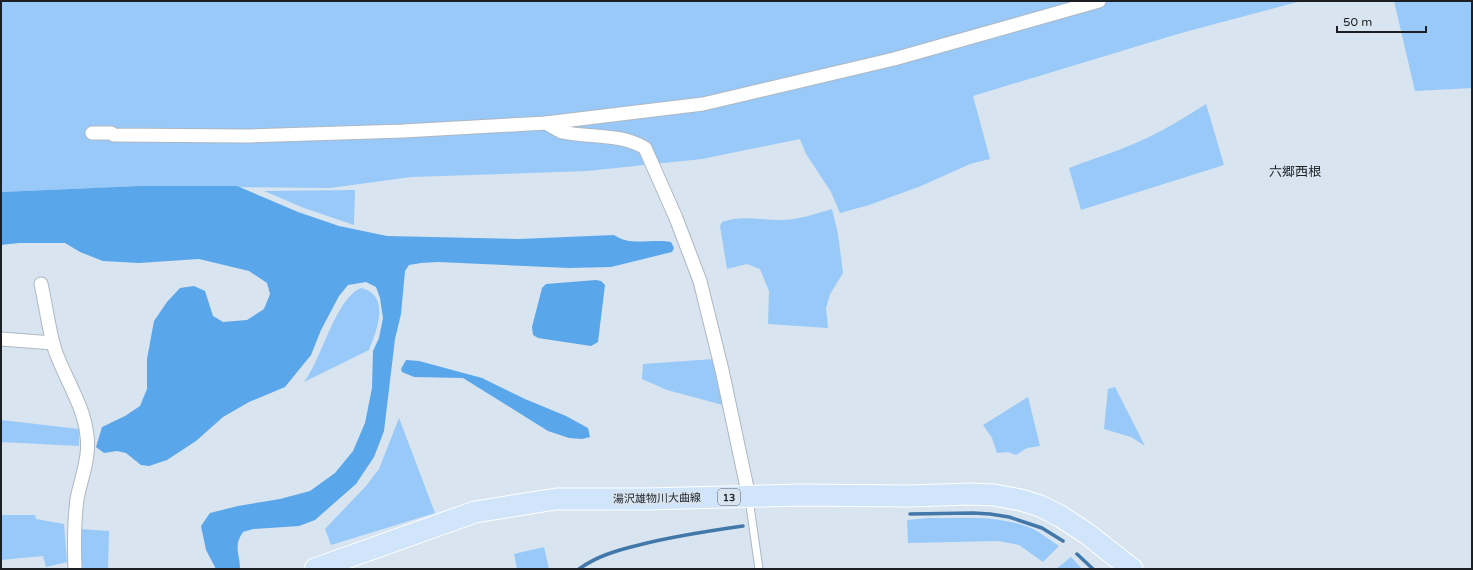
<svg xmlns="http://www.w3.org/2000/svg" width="1473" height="570" font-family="'Varela Round','Noto Sans JP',sans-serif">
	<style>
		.green { fill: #98c9f8 }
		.forest { fill: #5aa6ea }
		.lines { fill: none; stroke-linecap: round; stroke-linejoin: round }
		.stream { stroke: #4278a9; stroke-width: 3.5 }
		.lane-casing { stroke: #adb8c3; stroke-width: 9 }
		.street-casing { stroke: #adb8c3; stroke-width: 15 }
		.primary-casing { stroke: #fff; stroke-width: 23 }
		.lane { stroke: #fff; stroke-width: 7 }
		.street { stroke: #fff; stroke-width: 13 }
		.primary { stroke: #d0e5fa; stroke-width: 21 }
		.labels { text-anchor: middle; stroke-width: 4; stroke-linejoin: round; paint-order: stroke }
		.shield { fill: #d8e4ef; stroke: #545b61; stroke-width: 1 }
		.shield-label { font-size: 10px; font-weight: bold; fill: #1c2024 }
		.street-label { font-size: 11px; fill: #1c2024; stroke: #d8e4ef }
		.quarter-label { font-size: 13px; fill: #1c2024; stroke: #d8e4ef }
	</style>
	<rect width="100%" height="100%" fill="#d8e4ef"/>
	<g class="green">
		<polygon points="1,1 1301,1 1181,33 973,96 990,159 970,164 921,186 869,205 840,213 831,192 806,154 800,139 702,159 587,171 411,177 330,188 139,186 1,192"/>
		<polygon points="1394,1 1472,1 1472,88 1415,91"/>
		<path d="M1206 104 1224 165 1081 210 1069 168C1095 158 1122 150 1147 138 1168 128 1187 116 1206 104Z"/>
		<polygon points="355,190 354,225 304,208 264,191"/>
		<path d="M832 209 838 234 843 273 830 294 826 308 828 328 768 324 769 291 760 269 747 264 727 269 720 226 722 222C741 215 761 220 780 220 799 220 814 214 832 209Z"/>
		<path d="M361 288C391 295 377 331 369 350L304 382C322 359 335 299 361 288Z"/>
		<polygon points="714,359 723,405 667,390 642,379 643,364"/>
		<polygon points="1115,387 1145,446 1131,437 1104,429 1108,389"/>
		<polygon points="1028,397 1040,446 1027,448 1016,455 1008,452 997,453 992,438 983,425"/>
		<polygon points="399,418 435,513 331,545 325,529 366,486 379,469"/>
		<polygon points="1,420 79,429 79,446 1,442"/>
		<polygon points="1,515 35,515 36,519 64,524 67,562 46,567 43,556 1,560"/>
		<path d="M929 518C962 518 999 515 1031 528 1041 533 1050 540 1059 546L1043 562 1019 545 998 541 908 543 907 520Z"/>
		<polygon points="80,529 109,531 108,569 82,569"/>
		<polygon points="544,547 549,569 517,569 514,554"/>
		<polygon points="1071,557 1082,569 1056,569"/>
	</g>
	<g class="forest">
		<path d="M139 186H237L298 212 339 226 387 236 519 239 614 235C631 247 652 238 671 242L674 248 672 252 611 267 569 268 438 262 421 263 409 265 405 271 401 314 395 339 384 431 374 457 356 484 315 520 299 526 253 529 243 532C233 546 240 554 240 569H216L206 550 201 526 210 513 238 506 280 499 310 491 335 473 353 451 365 423 372 388 373 351 379 338 383 318 380 298 376 287 366 282 348 285 339 296 321 330 311 355 285 387 249 402 223 417 196 441 167 460 149 466 141 465 126 453 117 451 104 453 96 447 102 427 125 416 140 406 147 389V359L154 321 167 302 180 288 194 286 205 291 213 316 223 322 247 320 264 309 270 294 267 283 249 271 199 259 139 263 103 261 80 252 65 243H19L1 245V192Z"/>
		<polygon points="596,280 601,281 605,285 598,342 591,346 538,338 533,335 532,327 542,288 546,284"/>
		<polygon points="406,360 419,361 482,378 525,399 566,416 588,428 590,437 582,439 569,438 548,431 463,378 414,377 402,372 401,369"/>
	</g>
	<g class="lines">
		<g class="stream">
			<polyline points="910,514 973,513 990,514 1009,517 1042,528 1063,541"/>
			<polyline points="1077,554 1093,569"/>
			<path d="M579 569C597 556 618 550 639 545 673 536 708 531 743 526"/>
		</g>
		<g class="lane-casing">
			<polyline id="lane" points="749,499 759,569"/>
		</g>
		<g class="street-casing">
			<g id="street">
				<path d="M546 123C551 126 557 130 562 132 590 138 620 133 645 148L676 218 700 281 722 370 749 497"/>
				<polyline points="92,133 111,133 114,135 249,136 403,131 546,123 703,104 894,59 1099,1"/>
				<path d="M41 284C46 305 49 332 55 350 65 379 84 405 87 436 90 458 81 478 77 499 74 523 74 545 75 569"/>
				<polyline points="1,339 53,343"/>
			</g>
		</g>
		<g class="primary-casing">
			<polyline id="primary" points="315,569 475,512 556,499 646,499 801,495 910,496 970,494 994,495 1021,500 1040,506 1060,516 1086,533 1132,569"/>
		</g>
		<use href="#lane" class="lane"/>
		<use href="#street" class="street"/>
		<use href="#primary" class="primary"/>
	</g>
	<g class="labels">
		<rect class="shield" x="718" y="489" width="22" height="16" rx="3"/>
		<g class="shield-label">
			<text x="729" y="501">13</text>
		</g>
		<g class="street-label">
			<text transform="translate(657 498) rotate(-1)" y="4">湯沢雄物川大曲線</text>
		</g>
		<g class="quarter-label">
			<text x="1295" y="176">六郷西根</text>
		</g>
	</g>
	<rect width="1473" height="570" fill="none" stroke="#1c2024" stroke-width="4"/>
	<path d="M1337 26v6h89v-6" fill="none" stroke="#1c2024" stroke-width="2"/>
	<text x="1343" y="26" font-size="12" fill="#1c2024" stroke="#d8e4ef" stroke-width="3" paint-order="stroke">50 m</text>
</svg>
